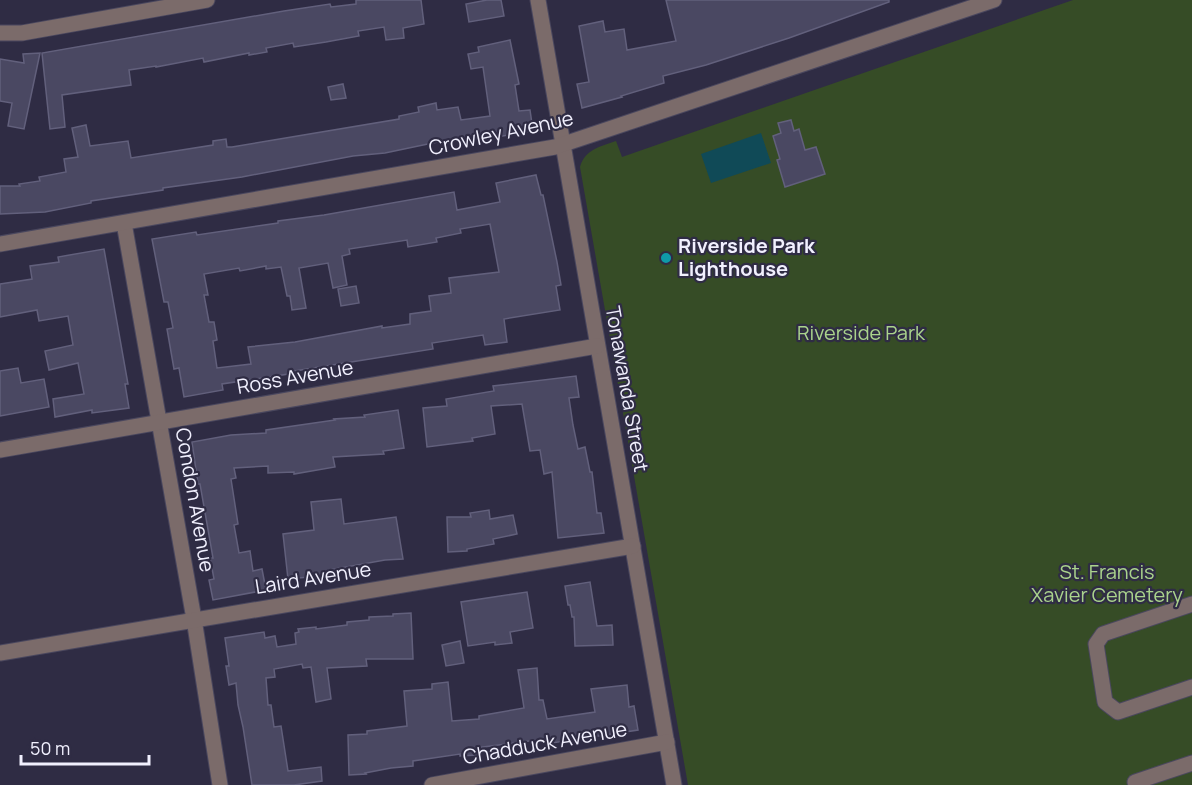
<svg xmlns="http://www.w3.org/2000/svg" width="1192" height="785" font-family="Manrope,sans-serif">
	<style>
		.green { fill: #364c26 }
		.water { fill: #104a57 }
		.building { fill: #4a4862; stroke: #62607c; stroke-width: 1.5; fill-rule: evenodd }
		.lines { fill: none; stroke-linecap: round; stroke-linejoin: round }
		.minor-casing { stroke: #4a475e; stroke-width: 17 }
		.minor { stroke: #7b6b6a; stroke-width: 15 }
		.culture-dot { fill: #0f9aa8; stroke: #2f2c44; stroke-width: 2 }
		.labels { text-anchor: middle; stroke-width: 4.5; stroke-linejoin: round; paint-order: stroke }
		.street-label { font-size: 20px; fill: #f1f0fe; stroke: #2f2c44 }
		.poi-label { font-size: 20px; font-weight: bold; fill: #f1f0fe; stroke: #2f2c44; text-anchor: start }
		.park-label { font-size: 20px; fill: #aad38c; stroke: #2f2c44 }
	</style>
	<rect width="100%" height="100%" fill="#2f2c44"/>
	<path class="green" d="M1073 0H1192V785H688L580 167C585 149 600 147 616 141L622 157Z"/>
	<polygon class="water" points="761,133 771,163 711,183 701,154"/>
	<g class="building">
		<polygon points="356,0 421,0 424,24 403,28 404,38 386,40 384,27 358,31 359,36 326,42 294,47 293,43 266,48 267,52 249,55 249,53 204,62 203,58 156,67 156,66 129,70 131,85 62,95 65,127 50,129 42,53 284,11 330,4 331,7 356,4"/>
		<polygon points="487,0 501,0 504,16 469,22 466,4"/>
		<polygon points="666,0 889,0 889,2 789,38 706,65 663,76 664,83 621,96 622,97 582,108 577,84 589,82 579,26 603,21 605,32 624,29 627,50 676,41"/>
		<polygon points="510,40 519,84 515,85 519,111 530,110 533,131 466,142 466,138 447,140 385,153 353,156 242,177 163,188 163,190 91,201 91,203 45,212 0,214 0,186 20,186 19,184 40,181 39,177 66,172 64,159 78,157 72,128 86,125 90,146 128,141 131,158 213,145 213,141 226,139 227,147 232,147 399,119 399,116 419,112 418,107 436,103 437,110 458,107 461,120 490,116 483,67 471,69 468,54 479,52 478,47"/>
		<polygon points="40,53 24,129 8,126 12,103 0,101 0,59 24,63 23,54"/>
		<polygon points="343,84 346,98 331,100 328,87"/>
		<polygon points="791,120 794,131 799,129 805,150 816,147 825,174 785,187 777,160 780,159 773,136 781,133 778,123"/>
		<path d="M536 175 541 195H543L557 262 561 285 556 286 560 310 504 319 507 342 485 345 483 335 432 343 433 349 295 371V373L222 384 223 390 184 397 179 368 174 369 167 329 173 328 168 302H164L152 239 196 232 197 235 278 223V221L324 215 454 192 457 210 500 202 496 183ZM490 224 499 272 449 278 451 293 429 296 431 311 410 314V324L382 328V326L295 342 248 347 251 364 217 368 213 341 217 340 214 322H209L204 295H208L204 274 239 268 240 271 266 266V269L281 267 287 296H290L292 310 306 308 299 268 328 263 333 288 347 285 342 256 350 254 349 249 407 240 408 247 437 242 436 238 461 233 460 229Z"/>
		<polygon points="104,249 128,384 125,384 129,408 92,413 92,410 55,417 53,399 84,394 78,363 49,370 45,351 73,345 68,316 39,321 37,310 0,317 0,284 32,279 30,266 59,262 58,257"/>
		<polygon points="356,286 359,303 341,306 338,289"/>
		<polygon points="18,368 21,383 44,379 49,407 0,416 0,371"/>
		<polygon points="576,376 579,397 569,398 573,425 578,449 585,447 590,472 592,472 597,513 601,513 604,533 558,538 552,472 544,474 540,450 530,451 522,404 491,406 495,434 472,438 473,441 427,447 423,408 447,406 446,399 494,391 493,386"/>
		<polygon points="398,410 404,448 383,451 384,454 333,457 335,467 294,474 294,472 268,473 268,466 234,468 236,478 231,479 238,524 234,525 239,553 250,551 253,571 262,569 266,590 213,600 209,580 214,579 210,558 213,558 200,484 198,484 192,442 231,435 266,433 266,430 335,420 334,419 365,417 364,415"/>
		<polygon points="341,499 344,524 396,517 403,559 385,560 329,570 330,575 288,579 283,534 314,530 311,502"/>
		<polygon points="489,510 490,519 513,515 517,534 493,539 494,544 467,549 467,551 448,552 447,517 471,517 470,513"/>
		<polygon points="590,582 597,626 612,625 613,645 575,646 574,617 572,617 570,605 568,605 565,586"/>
		<polygon points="527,592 533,628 510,632 512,643 495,645 495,642 468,646 461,602"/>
		<polygon points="411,613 413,659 366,659 367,666 327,668 331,699 316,702 311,667 303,668 302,664 274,669 275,677 266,678 268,705 271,705 274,727 281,726 288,771 321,767 322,781 294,785 252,785 243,727 238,705 236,683 229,685 226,666 229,666 225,638 264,632 265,638 275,636 277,647 296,644 295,633 299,632 298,629 316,627 316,629 347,625 347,622 369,620 369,617 393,616 393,614"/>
		<polygon points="460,641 464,663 446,666 442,645"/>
		<polygon points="537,668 539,700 543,700 547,719 595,712 591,689 627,685 629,707 634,706 638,730 552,743 552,738 476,748 477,755 460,756 460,754 413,761 413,766 391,768 365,773 366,774 349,775 348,735 367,734 367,731 407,726 404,691 432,689 432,684 448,682 452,721 479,719 479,716 524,708 518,670"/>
	</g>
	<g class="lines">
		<g class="minor-casing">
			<g id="minor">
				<polyline points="538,0 674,785"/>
				<polyline points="0,33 22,33 207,0"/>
				<polyline points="124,223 194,619 220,785"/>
				<polyline points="0,244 555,147 994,0"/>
				<polyline points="0,450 597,346"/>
				<polyline points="1192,604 1103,634 1096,644 1105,702 1118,712 1192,687"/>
				<polyline points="0,653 633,546"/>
				<polyline points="1135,782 1192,763"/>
				<polyline points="432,785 667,742"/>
			</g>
		</g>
		<use href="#minor" class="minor"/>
	</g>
	<circle class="culture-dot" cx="666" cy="258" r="6"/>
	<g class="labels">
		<g class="street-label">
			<text transform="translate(501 133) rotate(-12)" y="7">Crowley Avenue</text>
			<text transform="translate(295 377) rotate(-10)" y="7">Ross Avenue</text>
			<text transform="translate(627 389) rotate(80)" y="7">Tonawanda Street</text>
			<text transform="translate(195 500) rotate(80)" y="7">Condon Avenue</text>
			<text transform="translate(313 578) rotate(-9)" y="7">Laird Avenue</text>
			<text transform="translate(545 743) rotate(-10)" y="7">Chadduck Avenue</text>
		</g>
		<g class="poi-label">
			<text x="678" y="253">Riverside Park<tspan x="678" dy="23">Lighthouse</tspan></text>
		</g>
		<g class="park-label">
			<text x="861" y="340">Riverside Park</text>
			<text x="1107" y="579">St. Francis<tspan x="1107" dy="23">Xavier Cemetery</tspan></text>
		</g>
	</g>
	<path d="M21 755v9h128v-9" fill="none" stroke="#f1f0fe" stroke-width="3"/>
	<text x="30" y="755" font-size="18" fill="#f1f0fe" stroke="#2f2c44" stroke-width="4.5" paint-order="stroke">50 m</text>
</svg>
